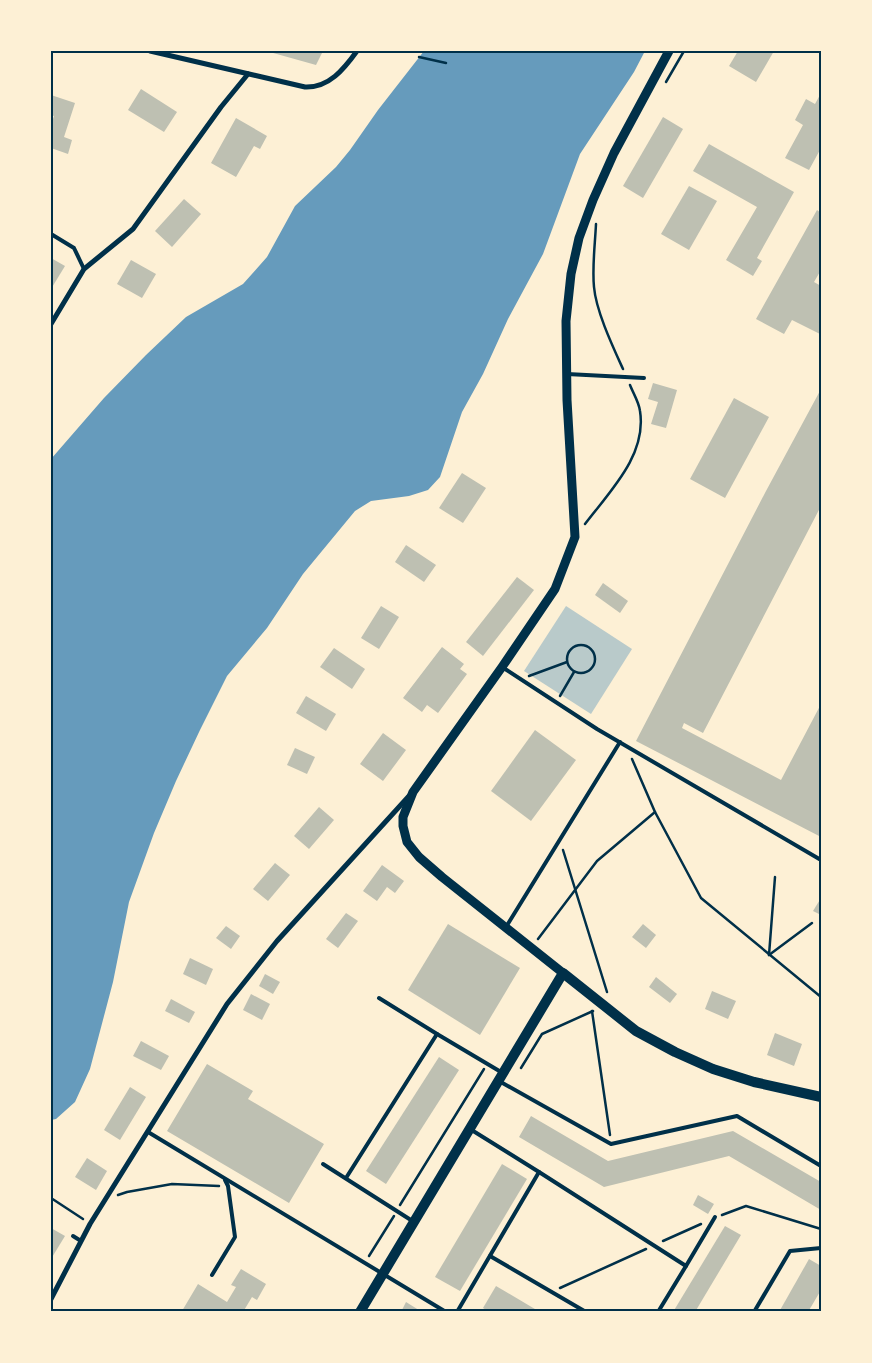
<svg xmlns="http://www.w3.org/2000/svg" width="872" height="1363" font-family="Manrope,sans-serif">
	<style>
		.green { fill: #b9caca }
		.water { fill: #669bbc }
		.building { fill: #bec0b2 }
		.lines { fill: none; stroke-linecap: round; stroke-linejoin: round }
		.path { stroke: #003049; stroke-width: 2.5 }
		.service { stroke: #003049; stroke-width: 4 }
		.minor { stroke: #003049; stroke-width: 5 }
		.tertiary { stroke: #003049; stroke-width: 9 }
		.secondary { stroke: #003049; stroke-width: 10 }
		.neatline { fill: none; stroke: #003049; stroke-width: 2 }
	</style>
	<rect width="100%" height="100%" fill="#fdf0d5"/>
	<polygon class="green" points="566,606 632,649 591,714 524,671"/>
	<polygon class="water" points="424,51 645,51 634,72 580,154 543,254 508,319 483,374 462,412 440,477 428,490 409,496 371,501 355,511 303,574 267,628 227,676 200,730 176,781 154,833 129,902 113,982 90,1069 75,1102 56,1119 51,1120 51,459 104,398 146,355 186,317 243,284 267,257 295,206 336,167 350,150 378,110"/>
	<g class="building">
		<polygon points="266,51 323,51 316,65"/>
		<polygon points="738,51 774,51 756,82 729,66"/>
		<polygon points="141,89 177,112 164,132 128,110"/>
		<polygon points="821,93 821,148 809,170 785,158 803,125 795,120 806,99 815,104"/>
		<polygon points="51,95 75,103 64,137 72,140 68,154 51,148 51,125 54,116 51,115"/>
		<polygon points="663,117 683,129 643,198 623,186"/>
		<polygon points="236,118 267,136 260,149 254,146 236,177 211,163"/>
		<polygon points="709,144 794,192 757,258 762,261 753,276 726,260 757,207 693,171"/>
		<polygon points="689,186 717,201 689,250 661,234"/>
		<polygon points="184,199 201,214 172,247 155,231"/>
		<polygon points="817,210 821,213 821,270 814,282 821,286 821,332 820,334 792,320 784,334 756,319"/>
		<polygon points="51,258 65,266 51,289"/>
		<polygon points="131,260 156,274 142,298 117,284"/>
		<polygon points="653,383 677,390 666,428 651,424 658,402 648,399"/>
		<polygon points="821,389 821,506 703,733 684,723 682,728 781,780 821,704 821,837 636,741 766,491"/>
		<polygon points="734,398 769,417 725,498 690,479"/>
		<polygon points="462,473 486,488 463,523 439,508"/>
		<polygon points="406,545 436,565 424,582 395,562"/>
		<polygon points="517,577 534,590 483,656 466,642"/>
		<polygon points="603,583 628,601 620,613 595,595"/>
		<polygon points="381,606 399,617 379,649 361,638"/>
		<polygon points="442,647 464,664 460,669 467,674 438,713 427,705 422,712 403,698"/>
		<polygon points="334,648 365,669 352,689 320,667"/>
		<polygon points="306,696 336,714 326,731 296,713"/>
		<polygon points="535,730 576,760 531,821 491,791"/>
		<polygon points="383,733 406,750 383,781 360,764"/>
		<polygon points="295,748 315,757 307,774 287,765"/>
		<polygon points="319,807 334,820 309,849 294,836"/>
		<polygon points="275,863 290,875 268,901 253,889"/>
		<polygon points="382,865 404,881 395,893 387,887 377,901 363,891"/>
		<polygon points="821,898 821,915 813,911"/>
		<polygon points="346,913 358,921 338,948 326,939"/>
		<polygon points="448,924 520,968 480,1035 408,990"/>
		<polygon points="643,924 656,935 646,948 632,937"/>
		<polygon points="226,926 240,936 231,949 216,938"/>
		<polygon points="190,958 213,969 206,985 183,974"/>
		<polygon points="265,974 280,982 273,994 259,986"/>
		<polygon points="656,977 677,994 670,1003 649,987"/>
		<polygon points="712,991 736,1001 728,1019 705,1009"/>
		<polygon points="251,994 270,1004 262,1020 243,1010"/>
		<polygon points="171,999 195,1012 189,1023 165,1011"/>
		<polygon points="775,1033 802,1044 794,1066 767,1055"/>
		<polygon points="141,1041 169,1056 161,1070 133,1056"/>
		<polygon points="439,1057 459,1070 386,1184 366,1171"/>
		<polygon points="207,1064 253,1091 248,1099 324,1144 289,1203 167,1131"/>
		<polygon points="130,1087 146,1097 120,1140 104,1130"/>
		<polygon points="531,1116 608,1161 733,1131 821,1182 821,1210 729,1156 604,1187 519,1137"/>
		<polygon points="87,1158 107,1171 96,1190 75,1177"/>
		<polygon points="502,1164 527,1179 460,1291 435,1277"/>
		<polygon points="698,1195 714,1204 708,1214 693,1205"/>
		<polygon points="725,1226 741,1235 695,1312 673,1312"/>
		<polygon points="51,1228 65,1236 51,1259"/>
		<polygon points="809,1259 821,1266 821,1290 808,1312 779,1312"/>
		<polygon points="241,1269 266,1284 257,1300 252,1297 243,1312 184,1312 182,1311 198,1284 227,1302 236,1287 231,1285"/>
		<polygon points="496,1286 540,1312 489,1312 483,1308"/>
		<polygon points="406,1302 422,1312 401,1312"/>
	</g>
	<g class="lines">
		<g class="path">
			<polyline points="419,57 446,63"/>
			<polyline points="666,82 684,51"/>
			<path d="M596 224C595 245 592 267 594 287 596 311 613 347 623 369"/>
			<path d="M585 524C610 491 647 455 640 411 639 402 633 393 630 385"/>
			<circle cx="581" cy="659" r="14"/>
			<polyline points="529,676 567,662"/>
			<polyline points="560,696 574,672"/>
			<polyline points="655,812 701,898 821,997"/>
			<polyline points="563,850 607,992"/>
			<polyline points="538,939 597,861 655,812 632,759"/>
			<polyline points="769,955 775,877"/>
			<polyline points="769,955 812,923"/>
			<polyline points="592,1011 610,1135"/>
			<polyline points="521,1068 542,1034 593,1011"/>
			<polyline points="118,1195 127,1192 172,1184 219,1186"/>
			<polyline points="51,1198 83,1219"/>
			<polyline points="400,1205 484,1069"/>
			<polyline points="722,1215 746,1206 821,1229"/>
			<polyline points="663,1241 701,1224"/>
			<polyline points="369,1256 394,1216"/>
			<polyline points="560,1288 646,1249"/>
		</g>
		<g class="service">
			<polyline points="51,234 74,248 84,269"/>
			<polyline points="567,374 644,378"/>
			<polyline points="502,667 597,729 821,860"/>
			<polyline points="506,927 620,742"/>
			<polyline points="379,998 437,1034"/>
			<polyline points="499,1081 611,1144 737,1116 821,1166"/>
			<polyline points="148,1132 446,1312"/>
			<polyline points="323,1164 414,1222"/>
			<polyline points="539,1172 686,1266 715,1217"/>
			<polyline points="346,1178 437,1034 501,1072"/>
			<polyline points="73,1236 81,1241"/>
			<polyline points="490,1256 586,1312"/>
			<polyline points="212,1275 235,1237 228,1186 225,1180"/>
			<polyline points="457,1312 539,1172 470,1129"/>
			<polyline points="658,1312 686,1266"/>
			<polyline points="754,1312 790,1251 821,1248"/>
		</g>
		<g class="minor">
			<path d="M150 51 305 87C329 88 344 69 357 51"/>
			<polyline points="51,324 84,269 133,229 221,107 248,74"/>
			<polyline points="51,1299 90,1224 227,1004 277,941 409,796"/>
		</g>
		<polyline class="tertiary" points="563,973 442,877 419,857 407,842 403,826 403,817 413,792 502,667 555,589 575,537 567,400 566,321 571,274 579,238 593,200 614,153 669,51"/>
		<polyline class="secondary" points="360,1312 563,973 636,1031 675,1052 713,1069 754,1082 821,1097"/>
	</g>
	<rect width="872" height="1363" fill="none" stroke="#fdf0d5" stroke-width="105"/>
	<rect x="52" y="52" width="768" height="1258" class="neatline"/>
</svg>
